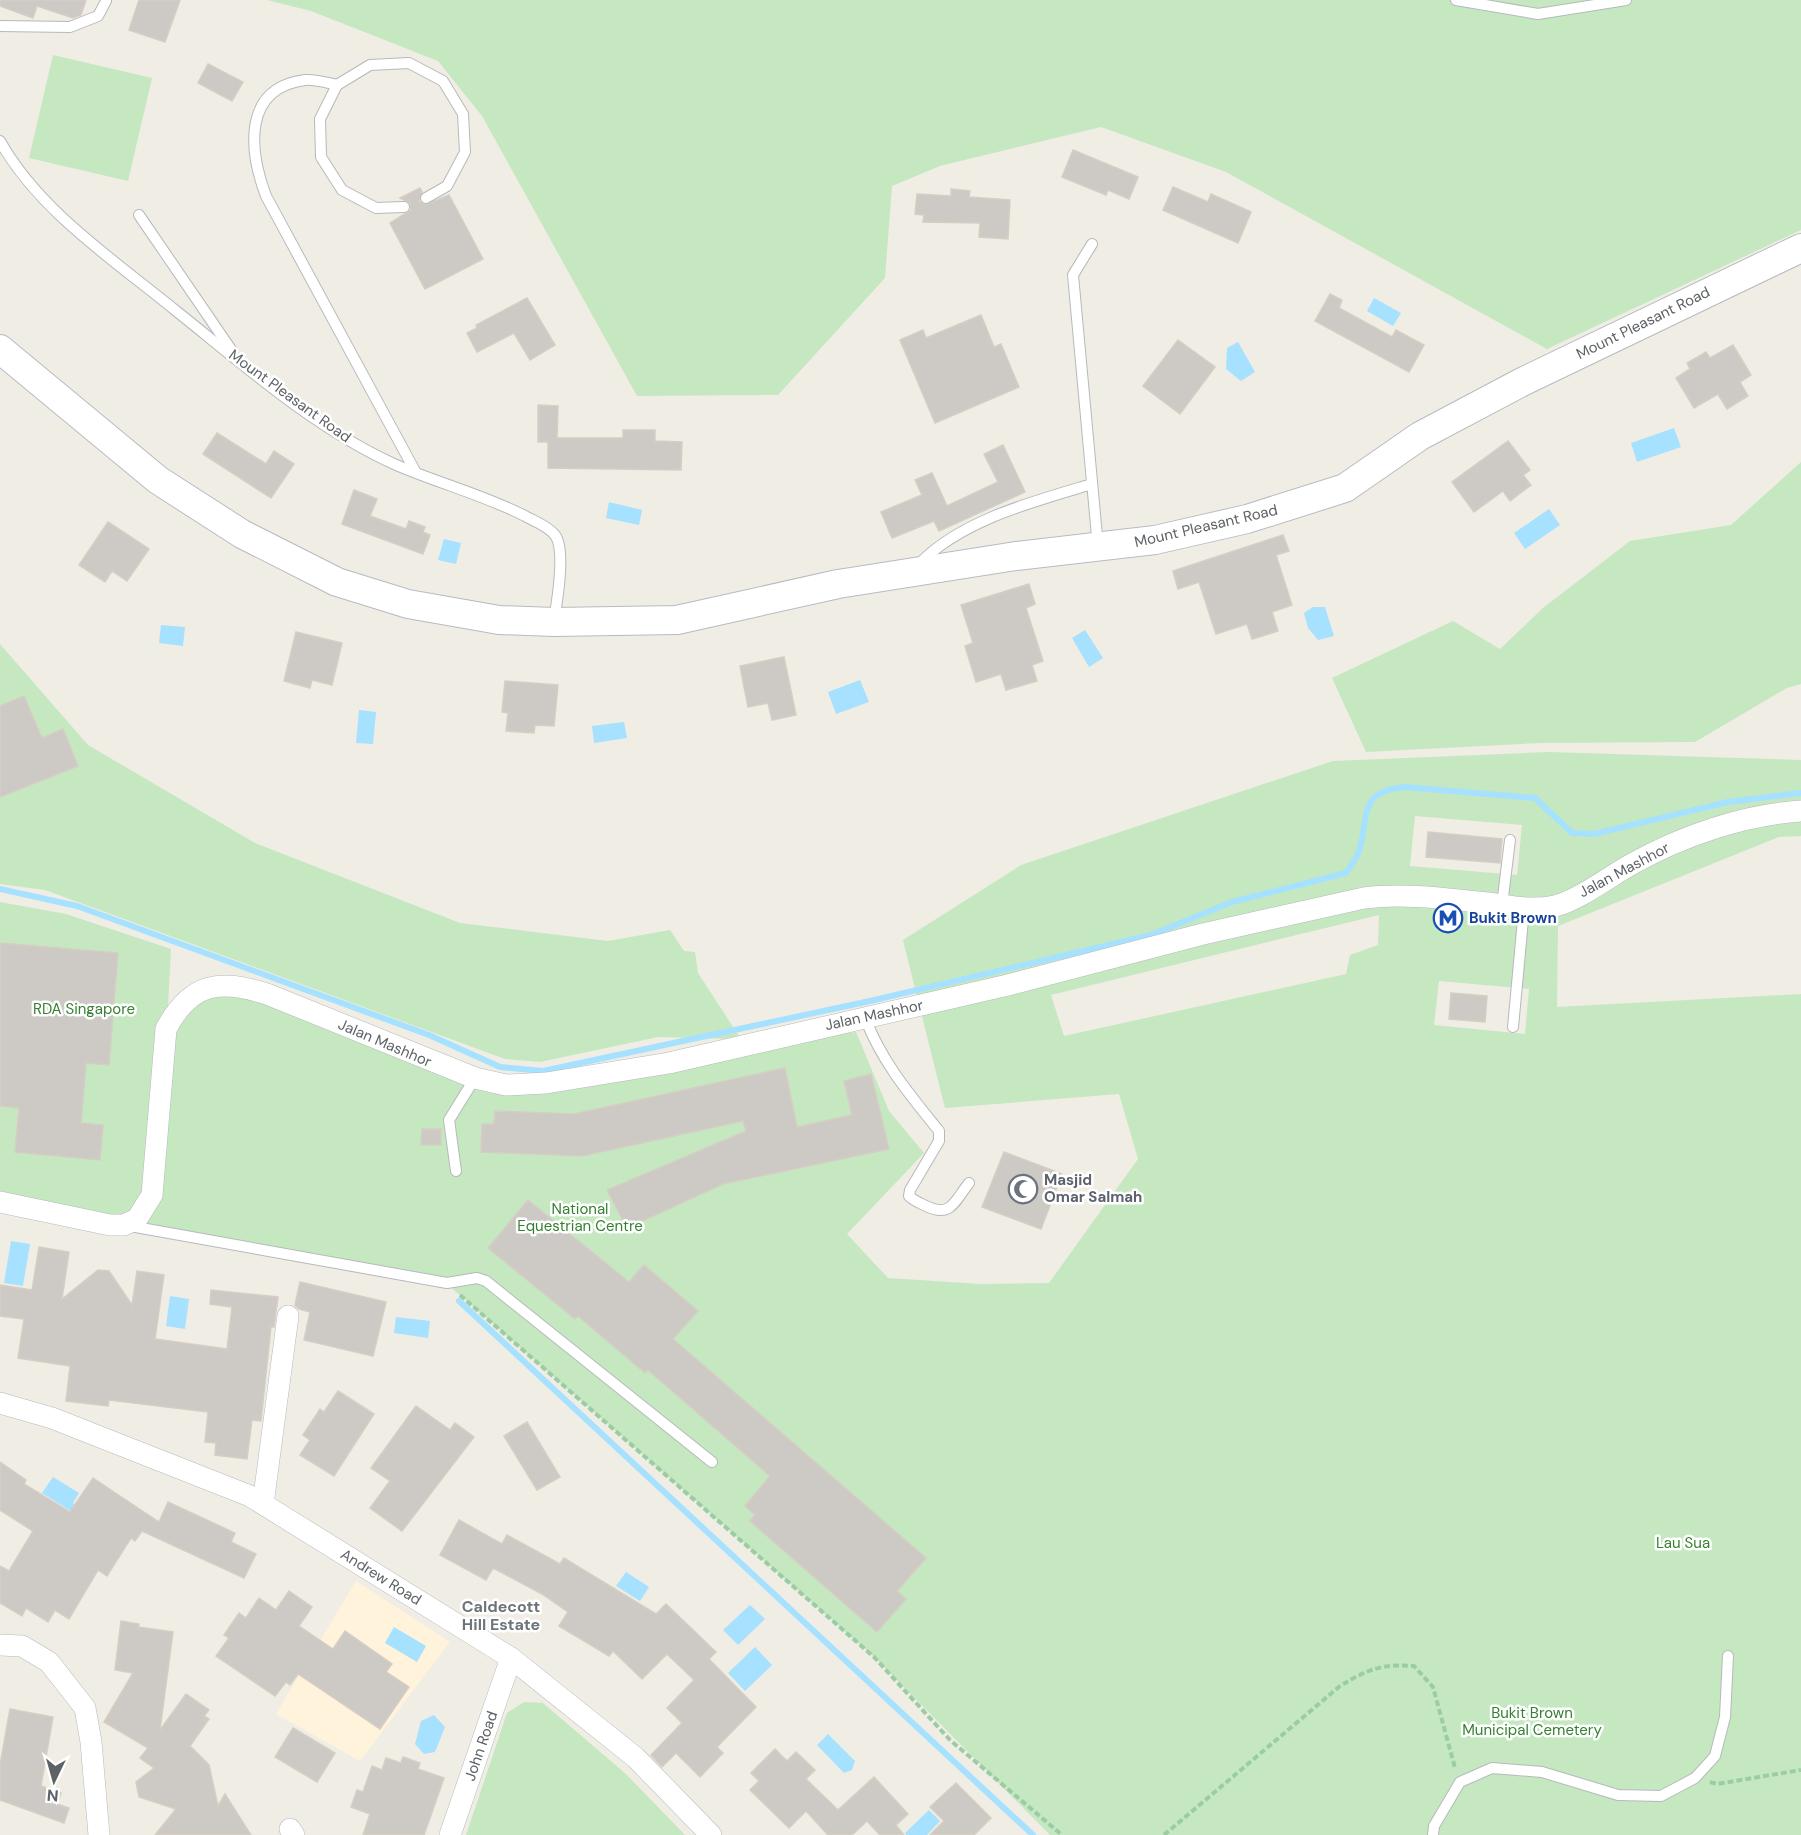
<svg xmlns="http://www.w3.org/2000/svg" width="1801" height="1835" font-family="'DM Sans',sans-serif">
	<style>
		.commercial { fill: #fff3dc }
		.green { fill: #c5e8c1; fill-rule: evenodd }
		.water { fill: #a6e1ff }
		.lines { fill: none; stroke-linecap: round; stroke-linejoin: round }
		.stream { stroke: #a6e1ff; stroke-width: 6 }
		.building { fill: #cdc9c5; stroke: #d5cec3; stroke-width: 1.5 }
		.lane-casing { stroke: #b6b9bc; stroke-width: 12 }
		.street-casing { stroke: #b6b9bc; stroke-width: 22 }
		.secondary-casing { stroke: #b7bbc0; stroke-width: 30 }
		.path { stroke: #9bcca4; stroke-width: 4; stroke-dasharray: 6 3; stroke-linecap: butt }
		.lane { stroke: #fff; stroke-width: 10 }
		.street { stroke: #fff; stroke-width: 21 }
		.secondary { stroke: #fff; stroke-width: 28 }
		.labels { text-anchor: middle; stroke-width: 5; stroke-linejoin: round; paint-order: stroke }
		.street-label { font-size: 15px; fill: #5d6266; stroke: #fff }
		.transit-label { font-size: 15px; font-weight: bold; fill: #164399; stroke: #fff; text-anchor: start }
		.park-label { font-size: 15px; fill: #368131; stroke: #fff }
		.worship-label { font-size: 15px; font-weight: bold; fill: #5b616d; stroke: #fff; text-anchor: start }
		.neighbourhood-label { font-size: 16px; font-weight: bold; fill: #6e7478; stroke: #fff }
	</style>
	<rect width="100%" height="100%" fill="#f0ede5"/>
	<polygon class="commercial" points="356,1581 450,1642 360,1761 276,1714"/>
	<g class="green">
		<polygon points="267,0 1801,0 1801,230 1547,349 1226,172 1101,127 940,166 892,186 885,278 778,395 637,396 482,116 438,61 311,11"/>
		<polygon points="53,55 152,78 128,181 29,158"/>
		<polygon points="1801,462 1801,684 1787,688 1695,742 1541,743 1366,752 1332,678 1453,621 1500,649 1543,608 1630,541 1731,525"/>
		<polygon points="0,644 88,745 255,843 460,923 608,941 670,930 684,951 695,952 698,973 741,1039 658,1037 540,1062 505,1059 45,890 0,884"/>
		<path d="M1549 752 1801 760V836L1779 837 1558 926 1557 1007 1801 994V1835H1050L874 1657 447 1284 0 1202V902L66 914 171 949 167 1026 180 1007 231 987 509 1083 760 1042 856 1032 889 1111 924 1153 847 1234 888 1278 981 1284 1049 1283 1138 1159 1119 1094 945 1108 903 940 1021 865 1333 761ZM1415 816 1522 825 1517 875 1410 866ZM1379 915 1378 945 1350 955 1346 974 1064 1036 1051 995ZM1439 981 1529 989 1525 1034 1434 1025Z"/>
		<polygon points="524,1702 543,1703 626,1774 685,1835 466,1835 507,1713"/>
	</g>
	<g class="water">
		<polygon points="1374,298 1401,313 1393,326 1367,311"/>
		<polygon points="1238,342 1255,372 1241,381 1226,369 1227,348"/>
		<polygon points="1674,428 1681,447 1637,462 1631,443"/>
		<polygon points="609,502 642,510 639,525 606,518"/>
		<polygon points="1549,509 1560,525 1525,549 1514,533"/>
		<polygon points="444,539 461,543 456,564 438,560"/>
		<polygon points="1313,607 1325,607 1334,636 1318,640 1308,628 1304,613"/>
		<polygon points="161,625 185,627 183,646 159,643"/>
		<polygon points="1085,630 1103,658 1089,667 1072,638"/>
		<polygon points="860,680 869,702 836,714 828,692"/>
		<polygon points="359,710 376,712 373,744 356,743"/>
		<polygon points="624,722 627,738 594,743 592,726"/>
		<polygon points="11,1241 30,1244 23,1286 4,1283"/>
		<polygon points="170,1296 189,1299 185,1329 166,1326"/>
		<polygon points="396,1317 430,1321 428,1338 394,1333"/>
		<polygon points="53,1477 79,1493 73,1503 99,1520 95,1526 42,1493"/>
		<polygon points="626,1572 649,1587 640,1601 616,1586"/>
		<polygon points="750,1605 765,1619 738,1645 723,1630"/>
		<polygon points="394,1627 426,1646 417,1662 385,1643"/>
		<polygon points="755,1647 772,1665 745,1691 728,1673"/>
		<polygon points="434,1715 445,1727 435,1752 424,1754 415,1744 421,1721"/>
		<polygon points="828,1734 855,1761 852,1770 844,1773 817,1745"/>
		<polygon points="929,1810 940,1821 927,1835 906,1835 905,1833"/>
	</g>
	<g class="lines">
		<g class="stream">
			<path d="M0 889 77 906 429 1035 500 1067 543 1071 870 1001 1151 935 1232 902 1346 873C1351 865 1358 857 1360 848 1369 813 1359 792 1404 787L1535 798 1572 833 1594 834 1728 802 1801 793"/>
			<polyline points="459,1301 1033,1835"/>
		</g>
	</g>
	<g class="building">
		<polygon points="0,0 86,0 81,15 73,18 37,6 33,18 0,6"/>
		<polygon points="139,0 180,0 165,42 129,30"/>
		<polygon points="208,64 243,82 232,101 198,83"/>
		<polygon points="1073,150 1138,177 1129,199 1108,190 1106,195 1062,177"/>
		<polygon points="1173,187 1208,202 1211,194 1251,212 1238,243 1163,210"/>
		<polygon points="420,188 422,192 419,201 425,205 449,195 483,259 425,289 390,223 411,210 410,203 400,198"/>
		<polygon points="951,189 970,191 969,197 1010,200 1008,239 979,237 980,223 923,222 924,215 915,214 917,194 951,196"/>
		<polygon points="1330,294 1342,300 1339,308 1392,337 1396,330 1424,345 1409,372 1315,321"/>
		<polygon points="527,298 555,345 530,360 514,333 477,352 467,333 477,328 476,325"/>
		<polygon points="981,315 994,347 1001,344 1019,387 935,423 900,340 923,330 926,338"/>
		<polygon points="1178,340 1215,367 1180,414 1143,386"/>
		<polygon points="1733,345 1751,375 1740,382 1748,396 1727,409 1718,394 1694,408 1676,378 1690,369 1687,363 1706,352 1710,358"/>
		<polygon points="538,405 558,406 557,438 623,438 623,430 655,430 655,441 682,442 681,470 548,468 548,442 538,442"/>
		<polygon points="217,433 266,464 274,451 294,464 271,498 203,454"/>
		<polygon points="1508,441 1530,470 1523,475 1531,485 1510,501 1503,491 1474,512 1452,482"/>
		<polygon points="1003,445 1025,492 939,531 934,521 892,538 881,512 922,495 915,480 932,473 947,506 998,482 984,454"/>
		<polygon points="354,490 377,499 370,516 406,529 409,521 425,527 423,532 430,535 423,554 342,524"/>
		<polygon points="108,522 149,549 127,581 112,571 105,582 79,565"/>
		<polygon points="1283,535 1289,551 1276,555 1292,605 1272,612 1278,631 1252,639 1247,624 1216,634 1199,582 1178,589 1173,571"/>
		<polygon points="1029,584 1035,604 1026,608 1043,661 1032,665 1037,681 1006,690 1001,674 976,682 965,646 973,643 961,605"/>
		<polygon points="296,632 342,643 332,685 312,680 310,688 284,681"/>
		<polygon points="784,657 796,715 772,720 768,703 748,707 740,666"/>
		<polygon points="505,681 558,685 554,726 535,725 534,733 506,731 508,713 502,712"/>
		<polygon points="24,696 42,738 63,729 78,766 0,797 0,706"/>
		<polygon points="1428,832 1502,839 1500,863 1426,857"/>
		<polygon points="0,943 118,953 109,1065 86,1063 81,1123 103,1125 100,1160 15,1152 19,1108 0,1106"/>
		<polygon points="1451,993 1487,996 1485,1022 1449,1019"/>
		<polygon points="785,1068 797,1127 852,1115 844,1081 871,1074 889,1149 723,1184 627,1228 607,1190 746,1131 743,1121 582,1156 481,1152 482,1124 494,1124 495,1111 574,1114"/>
		<polygon points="422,1129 441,1129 441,1145 421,1145"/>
		<polygon points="1004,1152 1062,1174 1041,1229 982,1207"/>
		<polygon points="528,1200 629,1282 644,1265 698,1311 673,1339 926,1558 897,1591 906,1599 877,1632 750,1521 755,1515 745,1506 770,1476 648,1370 645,1373 578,1316 575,1319 488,1248"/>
		<polygon points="39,1247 69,1252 62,1299 98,1270 109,1271 132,1305 137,1271 164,1275 155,1339 227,1349 232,1307 210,1304 211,1290 278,1297 274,1327 271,1327 261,1421 252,1420 247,1459 215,1455 216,1443 205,1442 208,1412 109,1400 108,1406 66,1401 70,1366 18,1358 24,1319 0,1316 0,1285 32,1290"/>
		<polygon points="300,1282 386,1302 373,1356 304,1340 310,1312 299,1309 295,1305"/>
		<polygon points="338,1391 374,1414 334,1476 300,1455 310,1440 303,1435 320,1409 324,1412"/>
		<polygon points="416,1406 450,1430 455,1423 474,1437 402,1531 370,1508 390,1481 371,1468"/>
		<polygon points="527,1422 560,1477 537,1490 504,1436"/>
		<polygon points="0,1462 26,1480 24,1484 70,1512 93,1478 159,1522 168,1502 235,1533 231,1542 256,1554 244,1578 142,1531 135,1541 131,1538 107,1576 98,1570 69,1619 55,1610 48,1622 26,1608 22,1616 0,1603 0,1566 9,1571 33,1531 0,1510"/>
		<polygon points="459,1520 502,1544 507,1535 560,1564 564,1558 656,1614 666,1604 716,1652 709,1659 756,1707 717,1747 723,1753 700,1777 676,1753 662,1767 651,1755 682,1723 667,1708 694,1680 667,1654 642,1679 613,1651 609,1656 559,1626 568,1612 542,1594 493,1568 486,1580 440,1555"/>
		<polygon points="289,1591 312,1607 299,1626 333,1649 345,1631 392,1664 386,1672 409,1687 380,1729 298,1674 290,1685 286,1682 275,1696 216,1656 229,1638 224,1635 239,1613 246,1618 259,1598 276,1610"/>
		<polygon points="121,1621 139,1624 138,1627 173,1632 160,1730 186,1694 209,1710 204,1716 209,1719 190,1746 209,1765 218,1806 225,1794 251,1835 155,1835 176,1809 139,1797 136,1782 154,1768 140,1758 148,1748 104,1722 133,1673 115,1670"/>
		<polygon points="10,1709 53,1717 41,1786 61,1793 57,1804 69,1808 64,1823 0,1800 0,1765"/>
		<polygon points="293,1728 335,1753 317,1782 275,1757"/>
		<polygon points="775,1749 787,1761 796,1752 815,1770 806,1779 838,1810 874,1777 908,1814 896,1825 904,1835 880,1835 867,1821 852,1835 828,1835 806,1811 789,1828 750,1790 759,1781 751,1773"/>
		<polygon points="403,1757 420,1763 418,1769 444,1778 424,1835 363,1835 370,1814 351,1807 357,1790 363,1792 372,1766 382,1770 386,1758 401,1763"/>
		<polygon points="956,1783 991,1818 974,1835 930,1835 944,1821 930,1807"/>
	</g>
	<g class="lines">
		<g class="lane-casing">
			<g id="lane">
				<polyline points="1456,0 1538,14 1626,0"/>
				<polyline points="0,26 70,27 98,16 106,1"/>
				<path d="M337 85C328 83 315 79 305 80 242 88 249 151 266 196L415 471"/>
				<path d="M0 141C39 211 114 260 175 310 244 365 313 427 394 464 437 483 482 494 525 516 534 521 548 526 555 535 566 550 557 602 554 620"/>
				<polyline points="404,207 376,208 342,190 321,157 320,119 337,85 370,65 409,63 443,81 463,114 465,152 447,186 426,198"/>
				<polyline points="139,215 232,351"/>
				<polyline points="1092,244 1073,275 1098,547"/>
				<path d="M919 564C961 520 1035 501 1092 484"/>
				<polyline points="1502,905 1510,840"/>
				<path d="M865 1018C882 1062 910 1095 939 1131V1141L910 1190 909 1196C914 1201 920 1203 926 1206 951 1218 954 1202 969 1183"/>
				<polyline points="1513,1027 1524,909"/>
				<polyline points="456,1171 449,1120 475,1078"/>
				<polyline points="130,1226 447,1283 477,1278 486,1281 712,1462"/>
				<polyline points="1433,1835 1434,1826 1460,1782 1492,1768 1542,1772 1618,1795 1661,1796 1695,1778 1715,1756 1725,1717 1728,1656"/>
			</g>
		</g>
		<g class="street-casing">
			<g id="street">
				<path d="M0 1202 110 1225H124L137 1219 152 1195 166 1029C191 982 219 979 267 994L475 1078 506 1085 546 1083 669 1063 1008 985 1203 934 1364 898C1405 893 1447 899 1488 903 1511 906 1532 911 1555 906 1579 900 1610 876 1632 864 1682 836 1743 815 1801 811"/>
				<polyline points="0,1403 52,1418 250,1496 511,1658 636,1758 711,1835"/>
				<polyline points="263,1504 288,1316"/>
				<polyline points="0,1645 22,1646 49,1662 85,1708 91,1742 99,1835"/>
				<polyline points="290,1829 294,1835"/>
				<polyline points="450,1835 511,1658"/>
			</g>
		</g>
		<g class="secondary-casing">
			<polyline id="secondary" points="0,349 158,480 242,534 337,582 408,604 499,620 554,622 677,620 838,584 1016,556 1155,540 1247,519 1345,488 1420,436 1522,382 1801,248"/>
		</g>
		<g class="path">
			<polyline points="460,1295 874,1657 950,1740 1062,1835"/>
			<polyline points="1710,1782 1717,1784 1801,1770"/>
			<path d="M1164 1835 1340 1686C1368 1669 1381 1664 1414 1666L1433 1687 1455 1768"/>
		</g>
		<use href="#lane" class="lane"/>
		<use href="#street" class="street"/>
		<use href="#secondary" class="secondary"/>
	</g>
	<defs>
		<g id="metro-ring" transform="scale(1.5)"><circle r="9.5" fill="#fff" stroke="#1a4fb4" stroke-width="1.5"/><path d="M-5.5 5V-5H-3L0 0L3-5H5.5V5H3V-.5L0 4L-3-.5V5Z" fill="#1a4fb4"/></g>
		<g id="mosque-ring" transform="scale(1.5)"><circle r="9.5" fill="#fff" stroke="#6b7280" stroke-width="1.5"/><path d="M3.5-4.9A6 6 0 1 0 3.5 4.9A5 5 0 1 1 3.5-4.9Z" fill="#6b7280"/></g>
	</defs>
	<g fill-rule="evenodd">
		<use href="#metro-ring" x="1448" y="918"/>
		<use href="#mosque-ring" x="1023" y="1189"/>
	</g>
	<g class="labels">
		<g class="street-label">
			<text transform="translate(1643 323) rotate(-26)" y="5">Mount Pleasant Road</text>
			<text transform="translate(290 396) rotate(36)" y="5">Mount Pleasant Road</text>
			<text transform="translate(1206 526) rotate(-13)" y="5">Mount Pleasant Road</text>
			<text transform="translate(1624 870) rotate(-28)" y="5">Jalan Mashhor</text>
			<text transform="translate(874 1015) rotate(-12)" y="5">Jalan Mashhor</text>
			<text transform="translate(385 1043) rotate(23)" y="5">Jalan Mashhor</text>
			<text transform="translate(381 1577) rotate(32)" y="5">Andrew Road</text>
			<text transform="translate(481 1746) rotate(-71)" y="5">John Road</text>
		</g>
		<g class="transit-label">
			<text x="1469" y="923">Bukit Brown</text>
		</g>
		<g class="park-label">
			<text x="84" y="1014">RDA Singapore</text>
			<text x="580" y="1214">National<tspan x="580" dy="17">Equestrian Centre</tspan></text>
			<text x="1683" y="1548">Lau Sua</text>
			<text x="1532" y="1718">Bukit Brown<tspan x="1532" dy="17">Municipal Cemetery</tspan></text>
		</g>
		<g class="worship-label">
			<text x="1044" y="1185">Masjid<tspan x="1044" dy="17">Omar Salmah</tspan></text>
		</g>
		<g class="neighbourhood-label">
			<text x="501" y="1612">Caldecott<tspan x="501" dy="18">Hill Estate</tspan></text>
		</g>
	</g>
	<g transform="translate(54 1781) rotate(185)" stroke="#ffffff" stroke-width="4.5" paint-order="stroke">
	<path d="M0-4.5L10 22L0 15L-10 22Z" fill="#5d6266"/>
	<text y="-9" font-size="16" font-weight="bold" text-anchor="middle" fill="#5d6266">N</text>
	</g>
</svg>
